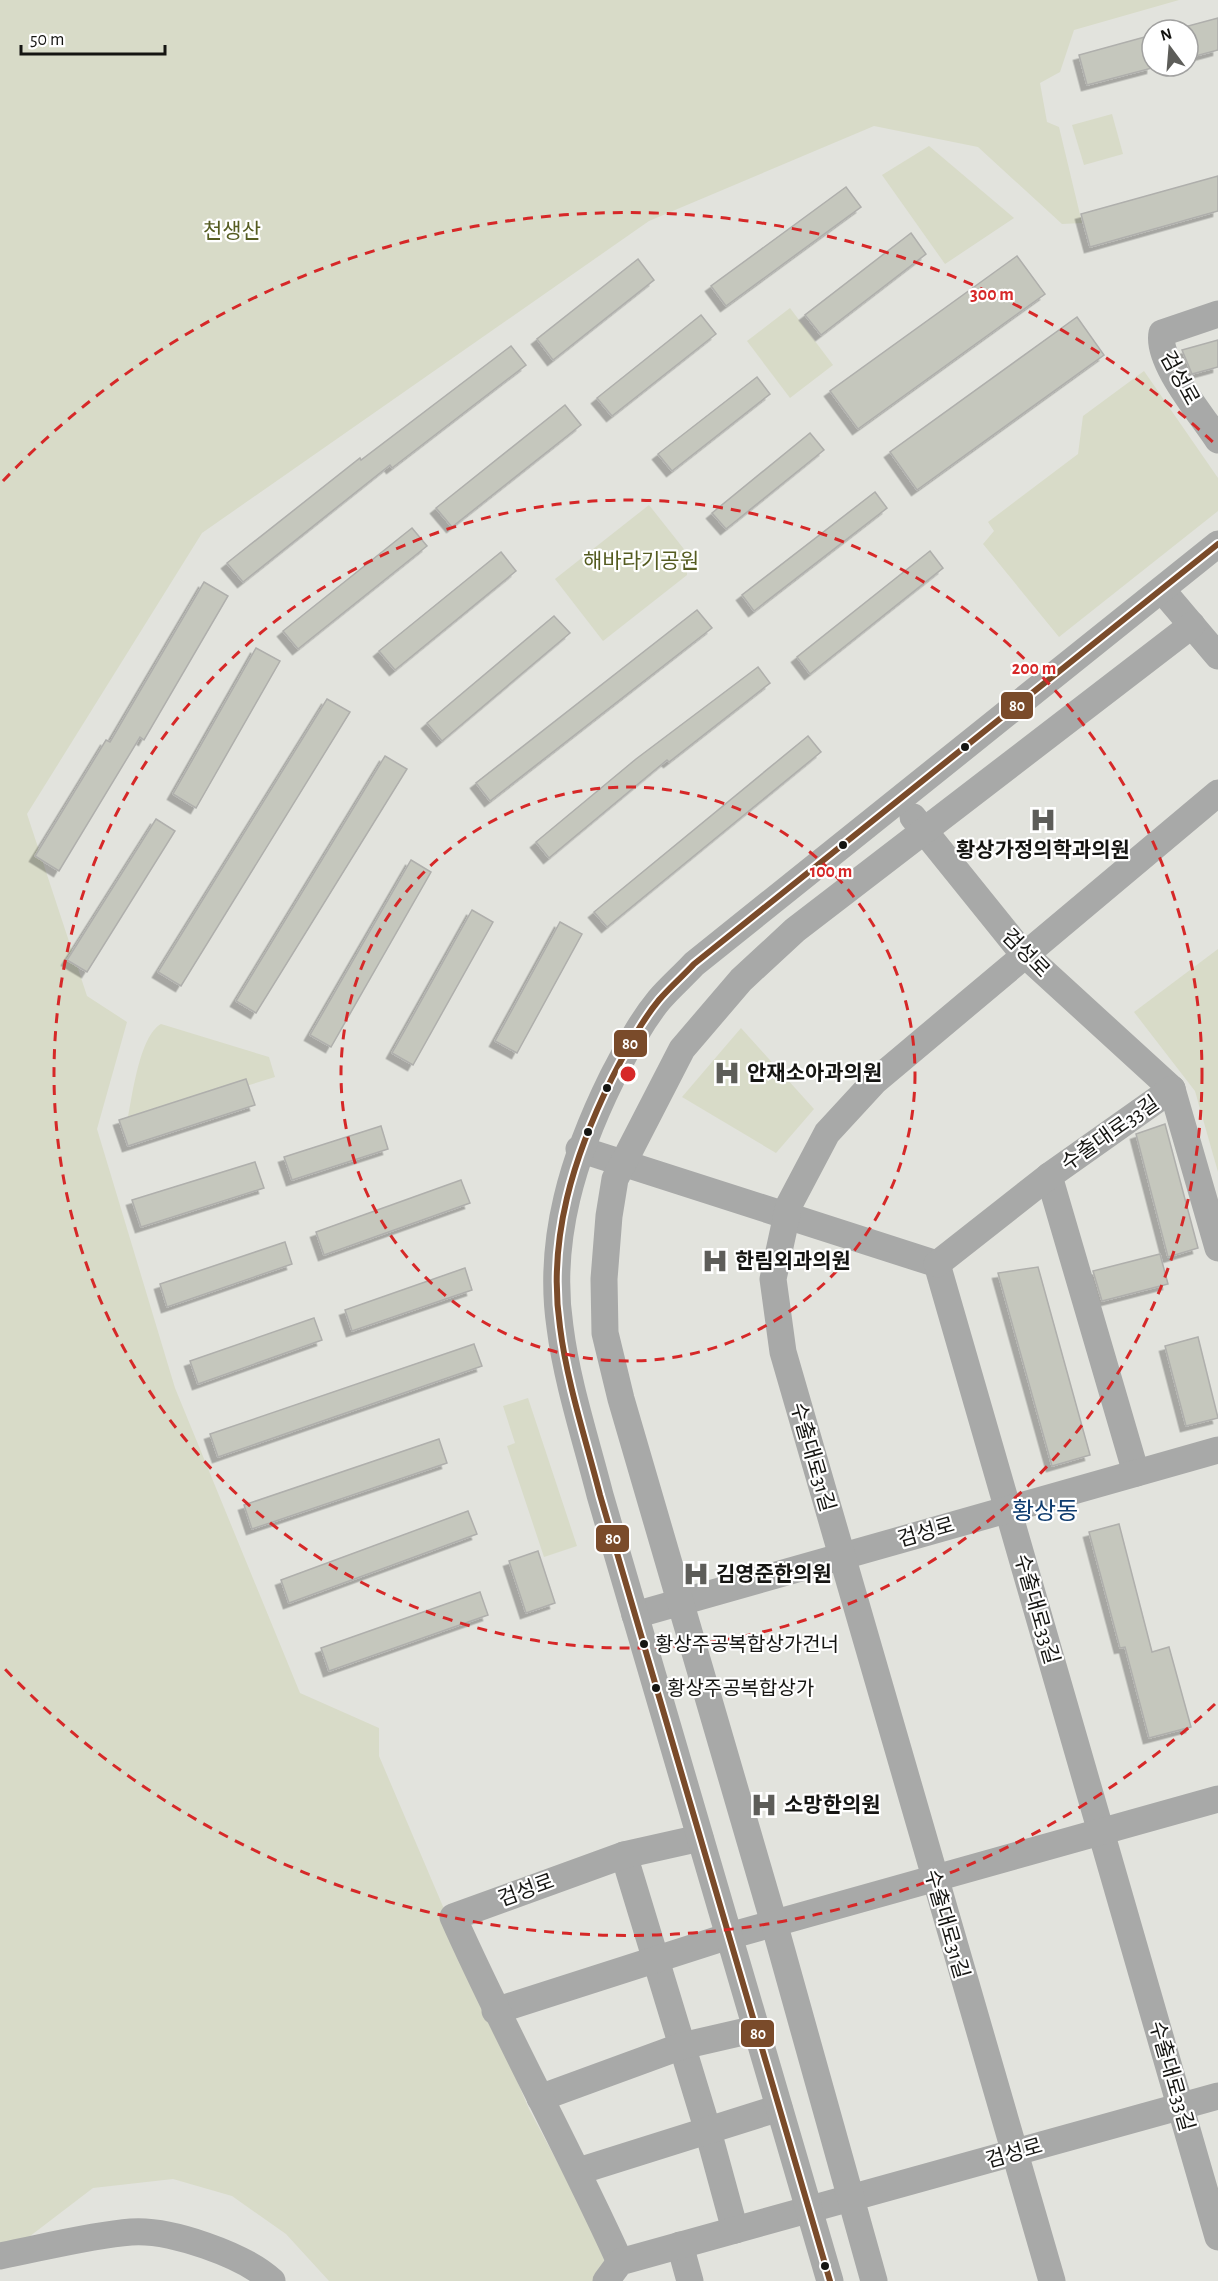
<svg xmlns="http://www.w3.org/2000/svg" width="1218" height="2281" font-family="'Alegreya Sans','Noto Sans KR',sans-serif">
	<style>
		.green { fill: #d8dbc8 }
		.building { fill: #c5c7bd; stroke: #afafac; stroke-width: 1.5; filter: url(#shadow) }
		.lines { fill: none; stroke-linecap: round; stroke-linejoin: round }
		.minor { stroke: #a8a9a8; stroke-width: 27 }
		.bus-1-casing { stroke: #fff; stroke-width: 10 }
		.bus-1 { stroke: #7a4b2a; stroke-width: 6 }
		.ring { fill: none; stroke: #d62828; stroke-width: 3; stroke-dasharray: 10 8 }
		.bus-dot { fill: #151512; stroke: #fff; stroke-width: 2 }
		.labels { text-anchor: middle; stroke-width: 4.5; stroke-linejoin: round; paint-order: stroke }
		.bus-label { font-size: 20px; fill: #151512; stroke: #fff; text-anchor: start }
		.park-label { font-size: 21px; fill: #555c21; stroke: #fff }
		.street-label { font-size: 21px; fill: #151512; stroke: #fff }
		.poi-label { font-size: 21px; font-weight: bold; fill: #151512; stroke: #fff; text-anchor: start }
		.quarter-label { font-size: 24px; fill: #0e3c6f; stroke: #fff }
		.centre { fill: #d62828; stroke: #fff; stroke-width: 3 }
		.ring-label { font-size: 18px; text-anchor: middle; font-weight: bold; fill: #d62828; stroke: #fff; stroke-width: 4.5; stroke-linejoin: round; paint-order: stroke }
		.line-badge { stroke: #fff; stroke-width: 2 }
		.badge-label { font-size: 16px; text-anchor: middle; font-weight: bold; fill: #fff }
	</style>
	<defs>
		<filter id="shadow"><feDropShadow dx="-5.5" dy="5.5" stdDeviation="0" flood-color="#0004"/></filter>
	</defs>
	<rect width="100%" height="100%" fill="#e2e3dd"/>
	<g class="green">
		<polygon points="0,0 1179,0 1074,30 1060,72 1040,83 1047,122 1059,127 1082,223 1062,224 978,147 874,126 649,221 202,533 27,814 87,996 127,1022 97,1129 175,1388 300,1693 379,1728 379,1756 529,2109 610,2261 597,2281 329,2281 286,2234 232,2196 173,2179 93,2188 0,2259"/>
		<polygon points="1112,114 1123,154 1084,165 1072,125"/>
		<polygon points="929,146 1014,218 945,264 882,175"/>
		<polygon points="790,308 833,365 790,398 747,341"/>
		<polygon points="1144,371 1218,478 1218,511 1059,637 983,544 994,531 988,522 1078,454 1083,416"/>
		<polygon points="649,505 687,553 687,575 603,641 555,579"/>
		<polygon points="1218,949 1218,1172 1195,1091 1134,1012"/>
		<path d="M161 1024 269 1057 275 1077 127 1123C132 1099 139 1036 161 1024Z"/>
		<polygon points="741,1028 814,1109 776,1153 682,1097"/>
		<polygon points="528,1398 577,1546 544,1557 507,1446 515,1443 503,1406"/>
	</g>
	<g class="building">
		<polygon points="1218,18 1218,50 1188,58 1188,26"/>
		<polygon points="1152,35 1152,68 1087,85 1079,55"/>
		<polygon points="1218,176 1218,211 1090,247 1081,214"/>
		<polygon points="846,187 861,207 726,306 711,286"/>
		<polygon points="911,233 926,254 821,335 805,315"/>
		<polygon points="1017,256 1045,294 858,429 830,391"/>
		<polygon points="638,259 654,280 553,360 537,339"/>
		<polygon points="701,315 716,334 612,416 597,398"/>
		<polygon points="1077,317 1104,355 917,490 890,452"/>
		<polygon points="1218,340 1218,367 1192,374 1182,350"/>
		<polygon points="511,346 526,365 392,468 390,465 243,582 227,563 360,458 361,460"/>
		<polygon points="757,377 770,394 672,471 658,454"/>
		<polygon points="565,405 581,425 452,527 436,508"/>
		<polygon points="810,433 824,450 726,529 712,513"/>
		<polygon points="875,492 887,508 754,611 742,595"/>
		<polygon points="412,528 427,546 298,649 283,631"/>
		<polygon points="930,551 943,568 810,674 797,657"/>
		<polygon points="501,552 516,571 395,670 379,651"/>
		<polygon points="204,582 228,596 144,740 140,737 59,871 35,856 106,740 110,742"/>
		<polygon points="697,610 712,628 490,801 476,783"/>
		<polygon points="554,616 570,633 442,741 427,723"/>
		<polygon points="256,648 280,661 196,808 173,794"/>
		<polygon points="758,667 770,683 669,762 667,760 549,858 536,842 636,759"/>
		<polygon points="327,699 350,712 181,986 158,972"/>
		<polygon points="808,736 821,752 607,927 594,912"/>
		<polygon points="385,756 407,769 256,1013 236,1001"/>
		<polygon points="156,819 175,831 87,972 67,960"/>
		<polygon points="411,860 431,872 331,1047 310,1035"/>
		<polygon points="472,910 493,922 413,1065 392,1053"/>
		<polygon points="560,922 582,934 517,1053 495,1041"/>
		<polygon points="246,1079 255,1105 128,1146 119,1120"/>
		<polygon points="1165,1124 1198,1248 1168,1257 1136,1134"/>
		<polygon points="381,1126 388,1149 292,1180 284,1157"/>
		<polygon points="255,1162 264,1188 141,1227 132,1200"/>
		<polygon points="461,1180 470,1203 324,1255 316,1232"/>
		<polygon points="285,1242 292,1264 167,1307 160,1284"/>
		<polygon points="1160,1254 1168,1284 1102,1301 1093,1271"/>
		<polygon points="1038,1267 1090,1455 1052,1466 998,1273"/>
		<polygon points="465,1268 472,1290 352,1331 345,1310"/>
		<polygon points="314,1318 322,1340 198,1384 190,1361"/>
		<polygon points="1198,1337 1218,1418 1186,1426 1165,1346"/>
		<polygon points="474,1344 482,1366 218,1457 210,1434"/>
		<polygon points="439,1439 447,1463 252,1529 244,1505"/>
		<polygon points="468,1511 477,1534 289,1603 281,1580"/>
		<polygon points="1119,1524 1152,1652 1169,1647 1191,1727 1149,1738 1125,1647 1120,1648 1089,1532"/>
		<polygon points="538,1551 555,1603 526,1613 509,1561"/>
		<polygon points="480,1592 488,1615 329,1671 321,1648"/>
	</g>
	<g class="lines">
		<g class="minor">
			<path d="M1218 314 1162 333C1156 362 1202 415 1218 440"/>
			<polyline points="1162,590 1218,656"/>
			<polyline points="913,817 1021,951 1172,1089"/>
			<polyline points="1172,1089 1218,1248"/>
			<polyline points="579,1149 937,1264"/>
			<polyline points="1049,1176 1136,1473"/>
			<polyline points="937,1264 1218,2237"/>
			<polyline points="937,1264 1049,1176 1172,1089"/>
			<polyline points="635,1615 1218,1450"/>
			<polyline points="624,1855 708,2131 735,2230"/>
			<polyline points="495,2011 729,1936 1218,1799"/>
			<polyline points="540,2098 682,2046 756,2029"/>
			<polyline points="579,2171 779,2108"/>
			<polyline points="680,2245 690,2281"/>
			<path d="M0 2256C41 2248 91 2235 131 2232 170 2229 244 2255 272 2281"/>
			<path d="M620 2262C567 2145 505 2034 453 1917L624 1855 700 1838"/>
			<polyline points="606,2281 620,2262 1218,2096"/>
			<path d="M830 2281 600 1495C586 1440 567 1383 560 1327 547 1239 574 1155 612 1078 626 1051 640 1023 659 1000 670 987 683 976 694 964L1218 544"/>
			<polyline points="874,2281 774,1923 621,1399 605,1333 604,1279 609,1216 615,1179 682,1049 741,980 795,930 1192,625"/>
			<polyline points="1052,2281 783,1352 773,1279 789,1205 827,1133 874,1082 1218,793"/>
		</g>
		<g class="bus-1-casing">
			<path id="bus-1" d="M830 2281 600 1495C586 1440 567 1383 560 1327 547 1239 574 1155 612 1078 626 1051 640 1023 659 1000 670 987 683 976 694 964L1218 544"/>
		</g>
		<use href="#bus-1" class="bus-1"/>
	</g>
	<g class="ring">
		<circle cx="628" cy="1074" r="287"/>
		<circle cx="628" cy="1074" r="574"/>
		<path d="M1215 1704A861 861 0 0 1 3 1667M3 481A861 861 0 0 1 1215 444"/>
	</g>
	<defs>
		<g id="hospital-bare" transform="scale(2.07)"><path d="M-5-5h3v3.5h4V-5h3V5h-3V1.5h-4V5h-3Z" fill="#5d5d59" stroke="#fff" stroke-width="2.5" paint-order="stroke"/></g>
	</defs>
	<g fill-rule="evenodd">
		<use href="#hospital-bare" x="1043" y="820"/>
		<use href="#hospital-bare" x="727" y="1073"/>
		<use href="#hospital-bare" x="715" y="1261"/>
		<use href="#hospital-bare" x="696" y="1574"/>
		<use href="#hospital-bare" x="764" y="1805"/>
	</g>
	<g class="bus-dot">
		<circle cx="965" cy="747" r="5"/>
		<circle cx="843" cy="845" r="5"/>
		<circle cx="607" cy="1088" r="5"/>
		<circle cx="588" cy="1132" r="5"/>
		<circle cx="644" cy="1644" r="5"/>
		<circle cx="656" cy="1688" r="5"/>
		<circle cx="825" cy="2266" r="5"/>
	</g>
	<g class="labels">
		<g class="bus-label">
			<text x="655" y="1651">황상주공복합상가건너</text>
			<text x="667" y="1695">황상주공복합상가</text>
		</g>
		<g class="park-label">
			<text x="232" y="238">천생산</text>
			<text x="641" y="568">해바라기공원</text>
		</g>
		<g class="street-label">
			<text transform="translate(1180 378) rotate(61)" y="7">검성로</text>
			<text transform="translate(1026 953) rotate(46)" y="7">검성로</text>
			<text transform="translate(1110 1133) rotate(-35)" y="7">수출대로33길</text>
			<text transform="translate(813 1457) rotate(74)" y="7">수출대로31길</text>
			<text transform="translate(926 1532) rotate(-16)" y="7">검성로</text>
			<text transform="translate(1037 1609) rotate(74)" y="7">수출대로33길</text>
			<text transform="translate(526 1890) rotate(-20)" y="7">검성로</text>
			<text transform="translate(947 1924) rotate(74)" y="7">수출대로31길</text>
			<text transform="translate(1172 2076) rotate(74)" y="7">수출대로33길</text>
			<text transform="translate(1014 2153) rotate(-16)" y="7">검성로</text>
		</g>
		<g class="poi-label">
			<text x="1043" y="857" text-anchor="middle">황상가정의학과의원</text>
			<text x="747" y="1080">안재소아과의원</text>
			<text x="735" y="1268">한림외과의원</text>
			<text x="716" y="1581">김영준한의원</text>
			<text x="784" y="1812">소망한의원</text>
		</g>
		<g class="quarter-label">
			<text x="1045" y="1519">황상동</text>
		</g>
	</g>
	<circle cx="628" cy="1074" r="9" class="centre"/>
	<g class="ring-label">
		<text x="992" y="300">300 m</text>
		<text x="1034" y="674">200 m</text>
		<text x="831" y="877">100 m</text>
	</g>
	<g class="line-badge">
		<rect x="1000" y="691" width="34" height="29" rx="6" fill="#7a4b2a"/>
		<rect x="613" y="1029" width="35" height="29" rx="6" fill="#7a4b2a"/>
		<rect x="595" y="1524" width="35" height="29" rx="6" fill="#7a4b2a"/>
		<rect x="740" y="2019" width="35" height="29" rx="6" fill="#7a4b2a"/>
	</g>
	<g class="badge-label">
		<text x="1017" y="711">80</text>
		<text x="630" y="1049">80</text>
		<text x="613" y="1544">80</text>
		<text x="758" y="2039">80</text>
	</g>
	<g transform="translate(1170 48) rotate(344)"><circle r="28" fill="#ffffff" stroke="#a1a1a0" stroke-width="1.5"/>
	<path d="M0-4.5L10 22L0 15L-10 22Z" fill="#5d5d59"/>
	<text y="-9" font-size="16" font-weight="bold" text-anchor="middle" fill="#151512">N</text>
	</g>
	<path d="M21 45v9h144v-9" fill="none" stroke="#151512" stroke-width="3"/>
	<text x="30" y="45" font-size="18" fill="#151512" stroke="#ffffff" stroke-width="4.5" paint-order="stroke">50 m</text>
</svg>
